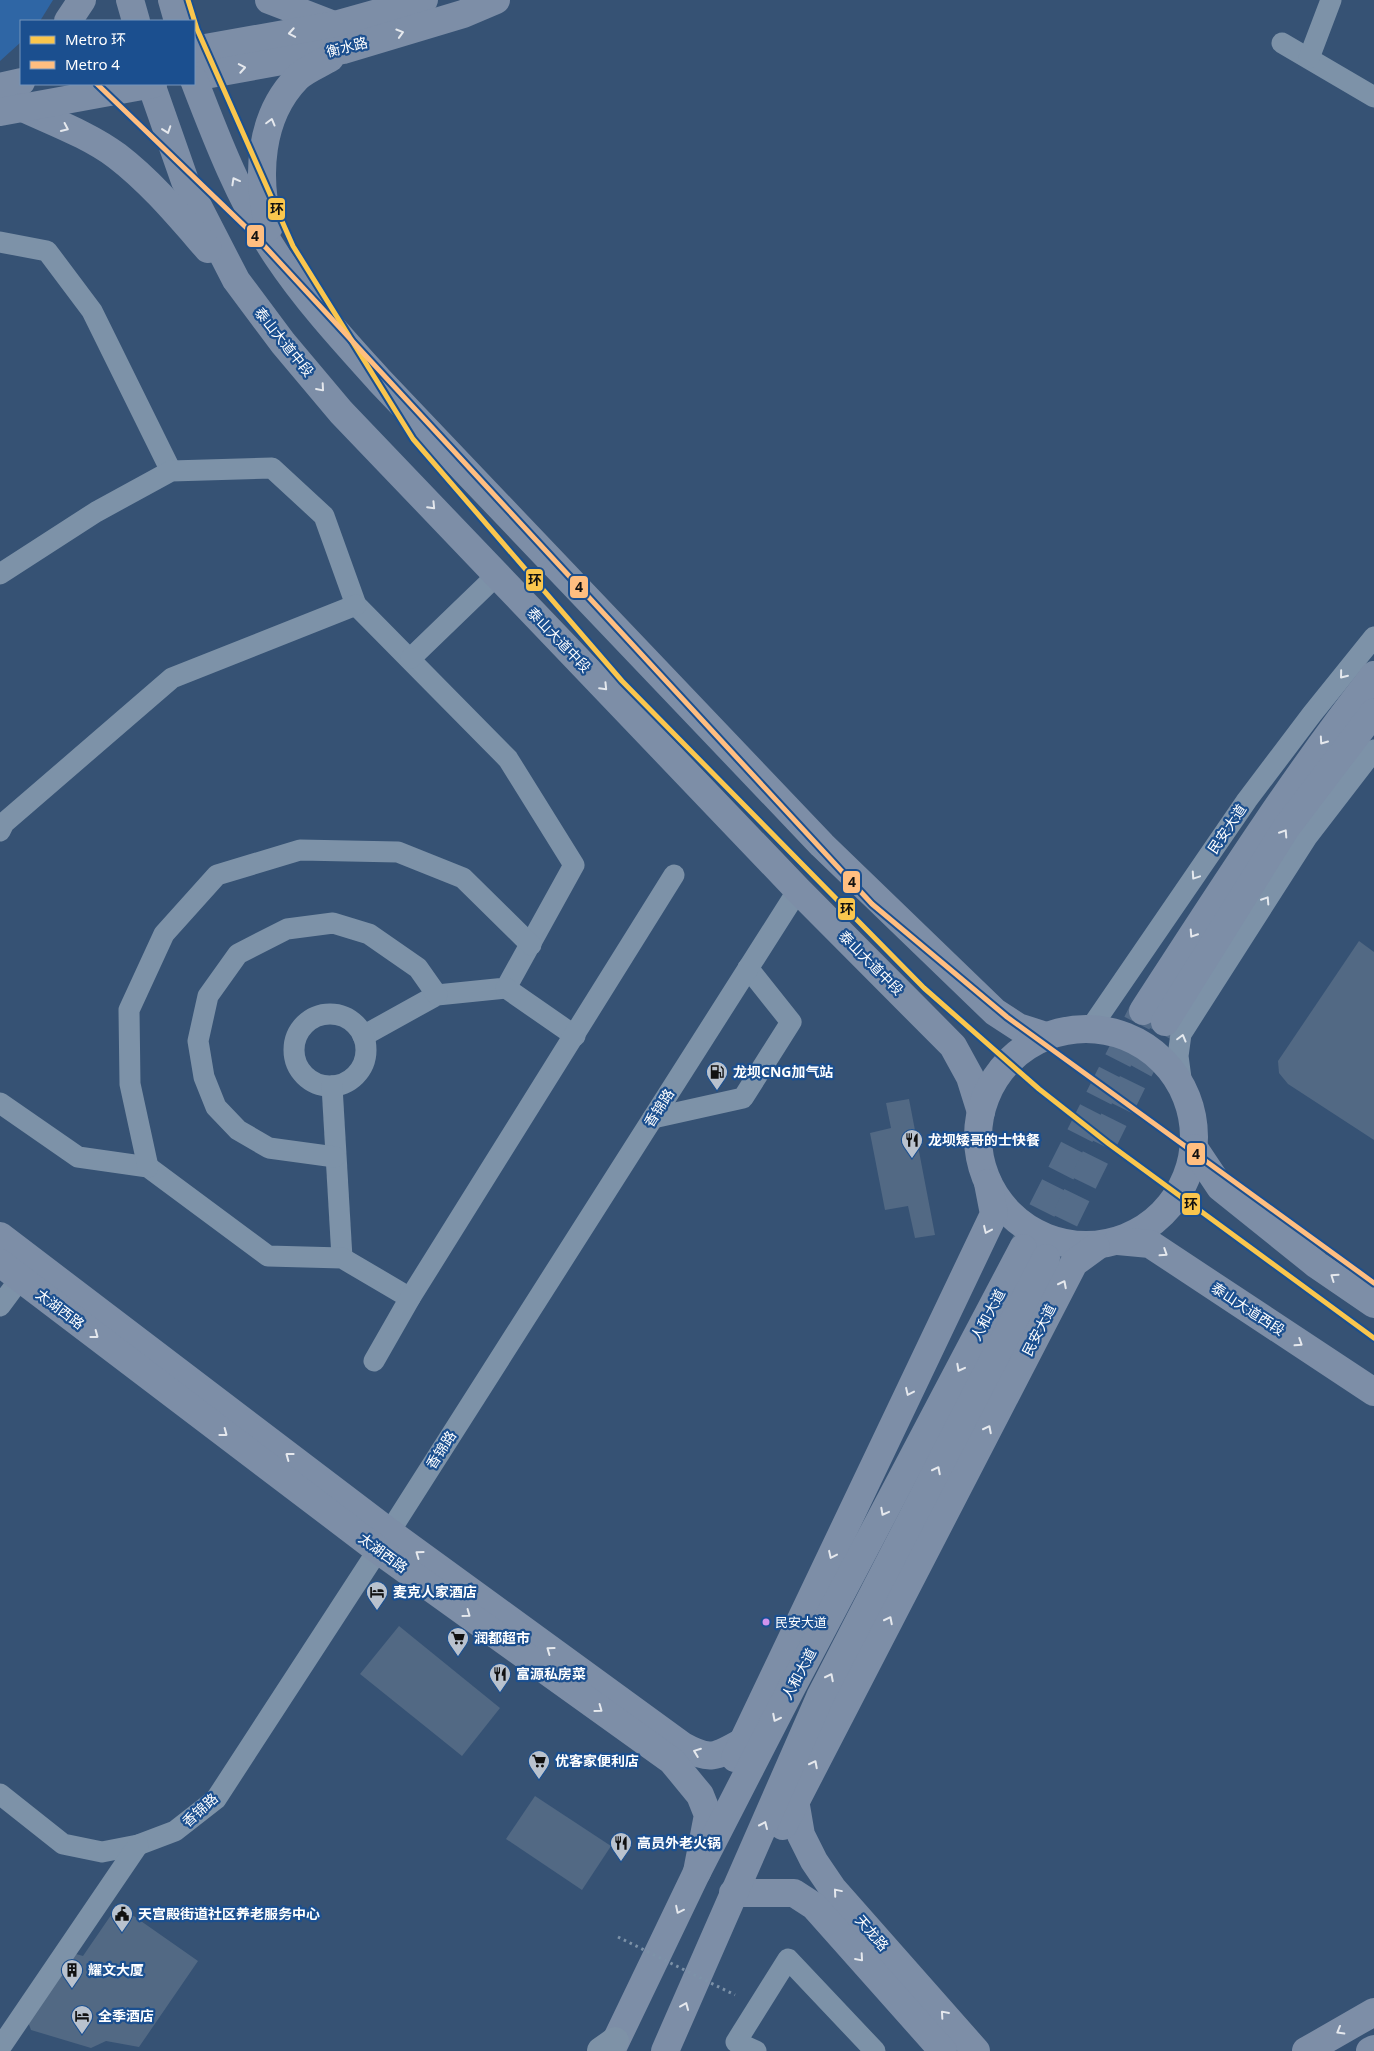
<svg xmlns="http://www.w3.org/2000/svg" width="1374" height="2051" font-family="'Noto Sans','Noto Sans SC',sans-serif">
	<style>
		.green { fill: #2f66a5 }
		.building { fill: #526984 }
		.lines { fill: none; stroke-linecap: round; stroke-linejoin: round }
		.major-tunnel { stroke: #546c89; stroke-width: 28; stroke-dasharray: 28 14; stroke-linecap: butt }
		.minor { stroke: #7d92a8; stroke-width: 21 }
		.major { stroke: #7d8ea7; stroke-width: 28 }
		.highway { stroke: #7e92a7; stroke-width: 28 }
		.path-bridge { stroke: #7d92a8; stroke-width: 3; stroke-dasharray: 2.5 4; stroke-linecap: butt }
		.metro-1-casing { stroke: #1b4f8f; stroke-width: 9 }
		.metro-2-casing { stroke: #1b4f8f; stroke-width: 9 }
		.metro-1 { stroke: #fac64d; stroke-width: 5 }
		.metro-2 { stroke: #ffbe80; stroke-width: 5 }
		.oneway { stroke: #e5e8ed }
		.oneway2 { stroke: #e5e9ee }
		.bus-dot { fill: #d193ec; stroke: #1b4f8f; stroke-width: 2 }
		.labels { text-anchor: middle; stroke-width: 4.5; stroke-linejoin: round; paint-order: stroke }
		.bus-label { font-size: 13px; fill: #fff; stroke: #1b4f8f; text-anchor: start }
		.street-label { font-size: 14px; fill: #fff; stroke: #1b4f8f }
		.poi-label { font-size: 14px; font-weight: bold; fill: #fff; stroke: #1b4f8f; text-anchor: start }
		.line-badge { stroke: #1b4f8f; stroke-width: 2 }
		.pale-badge-label { font-size: 14px; text-anchor: middle; font-weight: bold; fill: #111 }
	</style>
	<rect width="100%" height="100%" fill="#365274"/>
	<polygon class="green" points="0,0 53,0 40,21 21,21 21,42 0,61"/>
	<g class="building">
		<polygon points="1359,941 1374,952 1374,1140 1288,1084 1279,1073 1278,1061"/>
		<polygon points="909,1099 935,1235 915,1238 908,1206 885,1210 870,1133 891,1128 886,1103"/>
		<polygon points="399,1626 500,1708 462,1756 360,1674"/>
		<polygon points="535,1796 611,1846 582,1890 506,1839"/>
		<polygon points="118,1905 198,1961 139,2047 106,2041 91,2048 31,2030 28,2022 76,1954 83,1956"/>
	</g>
	<g class="lines">
		<g class="major-tunnel">
			<polyline points="1023,1248 1143,1011"/>
			<polyline points="1046,1258 1133,1081 1165,1022"/>
		</g>
		<g class="minor">
			<polyline points="1282,43 1374,97"/>
			<polyline points="1309,58 1331,0"/>
			<polyline points="0,242 47,251 92,311 171,471"/>
			<polyline points="0,574 96,512 171,471 272,468 324,516 356,605 508,759 574,865 506,988 437,995 363,1036"/>
			<polyline points="411,658 497,575"/>
			<polyline points="0,831 4,823 172,678 356,605"/>
			<polyline points="506,988 575,1036"/>
			<circle cx="330" cy="1050" r="36"/>
			<polyline points="1090,1029 1247,800 1312,714 1374,637"/>
			<polyline points="332,1086 342,1258"/>
			<polyline points="1182,1086 1178,1056 1181,1034 1307,837 1374,750"/>
			<polyline points="0,1103 78,1157 148,1167 268,1256 342,1258 410,1298"/>
			<polyline points="653,1118 743,1098 791,1022 748,968"/>
			<polyline points="335,1157 269,1148 238,1130 216,1107 204,1077 198,1041 208,996 238,954 287,929 333,923 369,934 418,968 437,995"/>
			<polyline points="148,1167 130,1084 129,1010 164,934 217,875 300,850 398,852 463,878 531,945"/>
			<polyline points="0,1306 20,1279"/>
			<polyline points="374,1361 410,1298 674,875"/>
			<polyline points="0,1794 63,1844 102,1852 138,1845 175,1831 216,1799 378,1550 798,890"/>
			<polyline points="0,2048 138,1845"/>
			<polyline points="756,2051 736,2042 788,1959 875,2051"/>
		</g>
		<g class="major">
			<polyline points="130,0 136,21"/>
			<polyline points="172,0 178,21"/>
			<polyline points="269,0 334,25"/>
			<polyline points="68,21 82,0"/>
			<polyline points="194,50 335,25 424,0"/>
			<polyline points="194,77 343,50 463,14 496,0"/>
			<path d="M194 80C217 140 241 202 277 256 307 301 343 340 379 380L822 845 995 1012 1018 1027 1046 1036"/>
			<polyline points="151,84 185,181 236,280 283,343 341,412 497,575 798,890 953,1046 970,1077 981,1112"/>
			<polyline points="0,87 21,82"/>
			<path d="M21 107C53 122 89 135 117 156 151 182 180 217 208 249"/>
			<polyline points="0,112 153,84"/>
			<path d="M269 227C256 177 259 117 297 78 305 70 320 64 330 58"/>
			<path d="M1143 1011C1217 897 1290 782 1374 675"/>
			<polyline points="1165,1022 1286,828 1374,712"/>
			<circle cx="1086" cy="1137" r="108"/>
			<polyline points="1194,1148 1220,1187 1317,1265 1374,1304"/>
			<path d="M0 1236 389 1532 683 1746C710 1761 716 1757 742 1742"/>
			<polyline points="1118,1241 1150,1244 1374,1392"/>
			<polyline points="0,1263 378,1550 672,1761 700,1795 708,1815 697,1872"/>
			<polyline points="735,1758 994,1214 988,1183"/>
			<polyline points="795,1800 801,1835 814,1861 833,1889 976,2051"/>
			<polyline points="783,1826 1074,1263 1096,1247"/>
			<polyline points="733,1893 794,1893 814,1906 943,2051"/>
			<polyline points="611,2051 697,1872 793,1685 1023,1248"/>
			<polyline points="665,2051 820,1697 1046,1258"/>
			<polyline points="1306,2051 1374,2012"/>
			<polyline points="1370,2051 1374,2049"/>
		</g>
		<polyline class="highway" points="601,2051 615,2041"/>
		<polyline class="path-bridge" points="618,1937 735,1995"/>
		<g class="metro-1-casing">
			<polyline id="metro-1" points="188,0 197,29 293,246 413,439 622,681 924,988 1039,1089 1109,1144 1374,1338"/>
		</g>
		<g class="metro-2-casing">
			<polyline id="metro-2" points="97,84 258,239 872,904 1007,1017 1374,1283"/>
		</g>
		<use href="#metro-1" class="metro-1"/>
		<use href="#metro-2" class="metro-2"/>
	</g>
	<defs><path id="oneway-chevron" d="M-2-3.5L2.5 0L-2 3.5" fill="none" stroke-width="1.6" stroke-linecap="round" stroke-linejoin="round" transform="scale(1.25)"/></defs>
	<g class="oneway">
		<use href="#oneway-chevron" transform="translate(292 33) rotate(170)"/>
		<use href="#oneway-chevron" transform="translate(400 33) rotate(-17)"/>
		<use href="#oneway-chevron" transform="translate(242 68) rotate(-10)"/>
		<use href="#oneway-chevron" transform="translate(271 122) rotate(-75)"/>
		<use href="#oneway-chevron" transform="translate(65 128) rotate(25)"/>
		<use href="#oneway-chevron" transform="translate(167 130) rotate(71)"/>
		<use href="#oneway-chevron" transform="translate(235 181) rotate(-119)"/>
		<use href="#oneway-chevron" transform="translate(321 388) rotate(49)"/>
		<use href="#oneway-chevron" transform="translate(432 506) rotate(46)"/>
		<use href="#oneway-chevron" transform="translate(604 687) rotate(46)"/>
		<use href="#oneway-chevron" transform="translate(1323 741) rotate(125)"/>
		<use href="#oneway-chevron" transform="translate(1284 833) rotate(-57)"/>
		<use href="#oneway-chevron" transform="translate(1193 934) rotate(123)"/>
		<use href="#oneway-chevron" transform="translate(987 1230) rotate(115)"/>
		<use href="#oneway-chevron" transform="translate(1164 1253) rotate(33)"/>
		<use href="#oneway-chevron" transform="translate(1334 1277) rotate(-145)"/>
		<use href="#oneway-chevron" transform="translate(1063 1284) rotate(-63)"/>
		<use href="#oneway-chevron" transform="translate(95 1335) rotate(37)"/>
		<use href="#oneway-chevron" transform="translate(1299 1343) rotate(33)"/>
		<use href="#oneway-chevron" transform="translate(960 1368) rotate(118)"/>
		<use href="#oneway-chevron" transform="translate(909 1392) rotate(115)"/>
		<use href="#oneway-chevron" transform="translate(988 1429) rotate(-63)"/>
		<use href="#oneway-chevron" transform="translate(224 1433) rotate(37)"/>
		<use href="#oneway-chevron" transform="translate(289 1456) rotate(-143)"/>
		<use href="#oneway-chevron" transform="translate(937 1470) rotate(-63)"/>
		<use href="#oneway-chevron" transform="translate(884 1512) rotate(118)"/>
		<use href="#oneway-chevron" transform="translate(419 1554) rotate(-144)"/>
		<use href="#oneway-chevron" transform="translate(832 1555) rotate(115)"/>
		<use href="#oneway-chevron" transform="translate(467 1614) rotate(36)"/>
		<use href="#oneway-chevron" transform="translate(889 1620) rotate(-63)"/>
		<use href="#oneway-chevron" transform="translate(550 1650) rotate(-144)"/>
		<use href="#oneway-chevron" transform="translate(830 1677) rotate(-63)"/>
		<use href="#oneway-chevron" transform="translate(599 1709) rotate(36)"/>
		<use href="#oneway-chevron" transform="translate(776 1718) rotate(117)"/>
		<use href="#oneway-chevron" transform="translate(697 1752) rotate(-159)"/>
		<use href="#oneway-chevron" transform="translate(814 1764) rotate(-63)"/>
		<use href="#oneway-chevron" transform="translate(764 1825) rotate(-66)"/>
		<use href="#oneway-chevron" transform="translate(837 1892) rotate(-130)"/>
		<use href="#oneway-chevron" transform="translate(679 1910) rotate(116)"/>
		<use href="#oneway-chevron" transform="translate(860 1958) rotate(49)"/>
		<use href="#oneway-chevron" transform="translate(685 2006) rotate(-67)"/>
		<use href="#oneway-chevron" transform="translate(944 2014) rotate(-131)"/>
		<use href="#oneway-chevron" transform="translate(1340 2031) rotate(150)"/>
	</g>
	<g class="oneway2">
		<use href="#oneway-chevron" transform="translate(1343 675) rotate(129)"/>
		<use href="#oneway-chevron" transform="translate(1195 876) rotate(124)"/>
		<use href="#oneway-chevron" transform="translate(1266 900) rotate(-57)"/>
		<use href="#oneway-chevron" transform="translate(1182 1038) rotate(-75)"/>
	</g>
	<defs>
		<g id="fuel-pin" transform="scale(1.125)"><path d="M0 17L-7.5 6A9.5 9.5 0 1 1 7.5 6Z" fill="#b9c2ce" stroke="#1b4f8f"/><path d="M-5.5-6h7V0h2V4h1.3V-2.5L3-4.5l.8-.8L6-3V5H2.5V1h-1V6h-7ZM-4.2-4.7v3.2H.2V-4.7Z" fill="#111"/></g>
		<g id="restaurant-pin" transform="scale(1.125)"><path d="M0 17L-7.5 6A9.5 9.5 0 1 1 7.5 6Z" fill="#b9c2ce" stroke="#1b4f8f"/><path d="M-5-6h1v4h1v-4h1v4h1v-4h1v5L-1.5 .5V6h-2V.5L-5-1ZM5-6V6H3V1.5H1.5Q1.5-4 5-6Z" fill="#111"/></g>
		<g id="hotel-pin" transform="scale(1.125)"><path d="M0 17L-7.5 6A9.5 9.5 0 1 1 7.5 6Z" fill="#b9c2ce" stroke="#1b4f8f"/><path d="M-6-4.5h1.5V1H6V5H4.5V3h-9V5H-6ZM-4 0a1.8 1.8 0 1 1 3.6 0ZM.5 0V-2.5h3Q6-2.5 6 0Z" fill="#111"/></g>
		<g id="supermarket-pin" transform="scale(1.125)"><path d="M0 17L-7.5 6A9.5 9.5 0 1 1 7.5 6Z" fill="#b9c2ce" stroke="#1b4f8f"/><path d="M-6-5.5h2.5l.6 2H6L4.5 2H-2.5L-4.4-4H-6ZM-1.5 3.2a1.3 1.3 0 1 0 .1 0ZM3 3.2a1.3 1.3 0 1 0 .1 0Z" fill="#111"/></g>
		<g id="civic-pin" transform="scale(1.125)"><path d="M0 17L-7.5 6A9.5 9.5 0 1 1 7.5 6Z" fill="#b9c2ce" stroke="#1b4f8f"/><path d="M-.6-6.5H3V-4.5H.6V-3L4-1V1h2V6H-6V1h2V-1L-.6-3ZM-1.2 2.5V6h2.4V2.5Z" fill="#111"/></g>
		<g id="building-pin" transform="scale(1.125)"><path d="M0 17L-7.5 6A9.5 9.5 0 1 1 7.5 6Z" fill="#b9c2ce" stroke="#1b4f8f"/><path d="M-4-6H4V6H1V3H-1V6H-4ZM-2.5-4.3h1.7v1.8h-1.7ZM.8-4.3h1.7v1.8H.8ZM-2.5-1h1.7V.8h-1.7ZM.8-1h1.7V.8H.8Z" fill="#111"/></g>
	</defs>
	<g fill-rule="evenodd">
		<use href="#fuel-pin" x="717" y="1072"/>
		<use href="#restaurant-pin" x="912" y="1140"/>
		<use href="#hotel-pin" x="377" y="1592"/>
		<use href="#supermarket-pin" x="458" y="1638"/>
		<use href="#restaurant-pin" x="500" y="1674"/>
		<use href="#supermarket-pin" x="539" y="1761"/>
		<use href="#restaurant-pin" x="621" y="1843"/>
		<use href="#civic-pin" x="122" y="1914"/>
		<use href="#building-pin" x="72" y="1970"/>
		<use href="#hotel-pin" x="82" y="2016"/>
	</g>
	<circle class="bus-dot" cx="766" cy="1622" r="4.5"/>
	<g class="labels">
		<g class="bus-label">
			<text x="775" y="1627">民安大道</text>
		</g>
		<g class="street-label">
			<text transform="translate(347 47) rotate(-14)" y="5">衡水路</text>
			<text transform="translate(284 342) rotate(51)" y="5">泰山大道中段</text>
			<text transform="translate(559 640) rotate(46)" y="5">泰山大道中段</text>
			<text transform="translate(1227 829) rotate(-56)" y="5">民安大道</text>
			<text transform="translate(871 963) rotate(45)" y="5">泰山大道中段</text>
			<text transform="translate(659 1108) rotate(-57)" y="5">香锦路</text>
			<text transform="translate(60 1309) rotate(37)" y="5">太湖西路</text>
			<text transform="translate(1248 1309) rotate(33)" y="5">泰山大道西段</text>
			<text transform="translate(988 1315) rotate(-62)" y="5">人和大道</text>
			<text transform="translate(1039 1330) rotate(-63)" y="5">民安大道</text>
			<text transform="translate(441 1450) rotate(-57)" y="5">香锦路</text>
			<text transform="translate(383 1553) rotate(36)" y="5">太湖西路</text>
			<text transform="translate(799 1674) rotate(-62)" y="5">人和大道</text>
			<text transform="translate(200 1810) rotate(-42)" y="5">香锦路</text>
			<text transform="translate(872 1933) rotate(49)" y="5">天龙路</text>
		</g>
		<g class="poi-label">
			<text x="733" y="1077">龙坝CNG加气站</text>
			<text x="928" y="1145">龙坝矮哥的士快餐</text>
			<text x="393" y="1597">麦克人家酒店</text>
			<text x="474" y="1643">润都超市</text>
			<text x="516" y="1679">富源私房菜</text>
			<text x="555" y="1766">优客家便利店</text>
			<text x="637" y="1848">高员外老火锅</text>
			<text x="138" y="1919">天宫殿街道社区养老服务中心</text>
			<text x="88" y="1975">耀文大厦</text>
			<text x="98" y="2021">全季酒店</text>
		</g>
	</g>
	<g class="line-badge">
		<rect x="267" y="197" width="19" height="24" rx="5" fill="#fac64d"/>
		<rect x="246" y="224" width="19" height="24" rx="5" fill="#ffbe80"/>
		<rect x="525" y="568" width="19" height="24" rx="5" fill="#fac64d"/>
		<rect x="569" y="575" width="20" height="24" rx="5" fill="#ffbe80"/>
		<rect x="842" y="870" width="19" height="24" rx="5" fill="#ffbe80"/>
		<rect x="837" y="897" width="19" height="24" rx="5" fill="#fac64d"/>
		<rect x="1186" y="1142" width="20" height="24" rx="5" fill="#ffbe80"/>
		<rect x="1181" y="1192" width="20" height="24" rx="5" fill="#fac64d"/>
	</g>
	<g class="pale-badge-label">
		<text x="277" y="214">环</text>
		<text x="255" y="241">4</text>
		<text x="535" y="585">环</text>
		<text x="579" y="592">4</text>
		<text x="852" y="887">4</text>
		<text x="847" y="914">环</text>
		<text x="1196" y="1159">4</text>
		<text x="1191" y="1209">环</text>
	</g>
	<rect x="20" y="20" width="175" height="65" fill="#1b4f8f" stroke="#7695bc"/>
	<rect x="30" y="36" width="25" height="8" fill="#fac64d" stroke="#7695bc"/>
	<text x="65" y="45" font-size="15" fill="#ffffff">Metro 环</text>
	<rect x="30" y="61" width="25" height="8" fill="#ffbe80" stroke="#7695bc"/>
	<text x="65" y="70" font-size="15" fill="#ffffff">Metro 4</text>
</svg>
